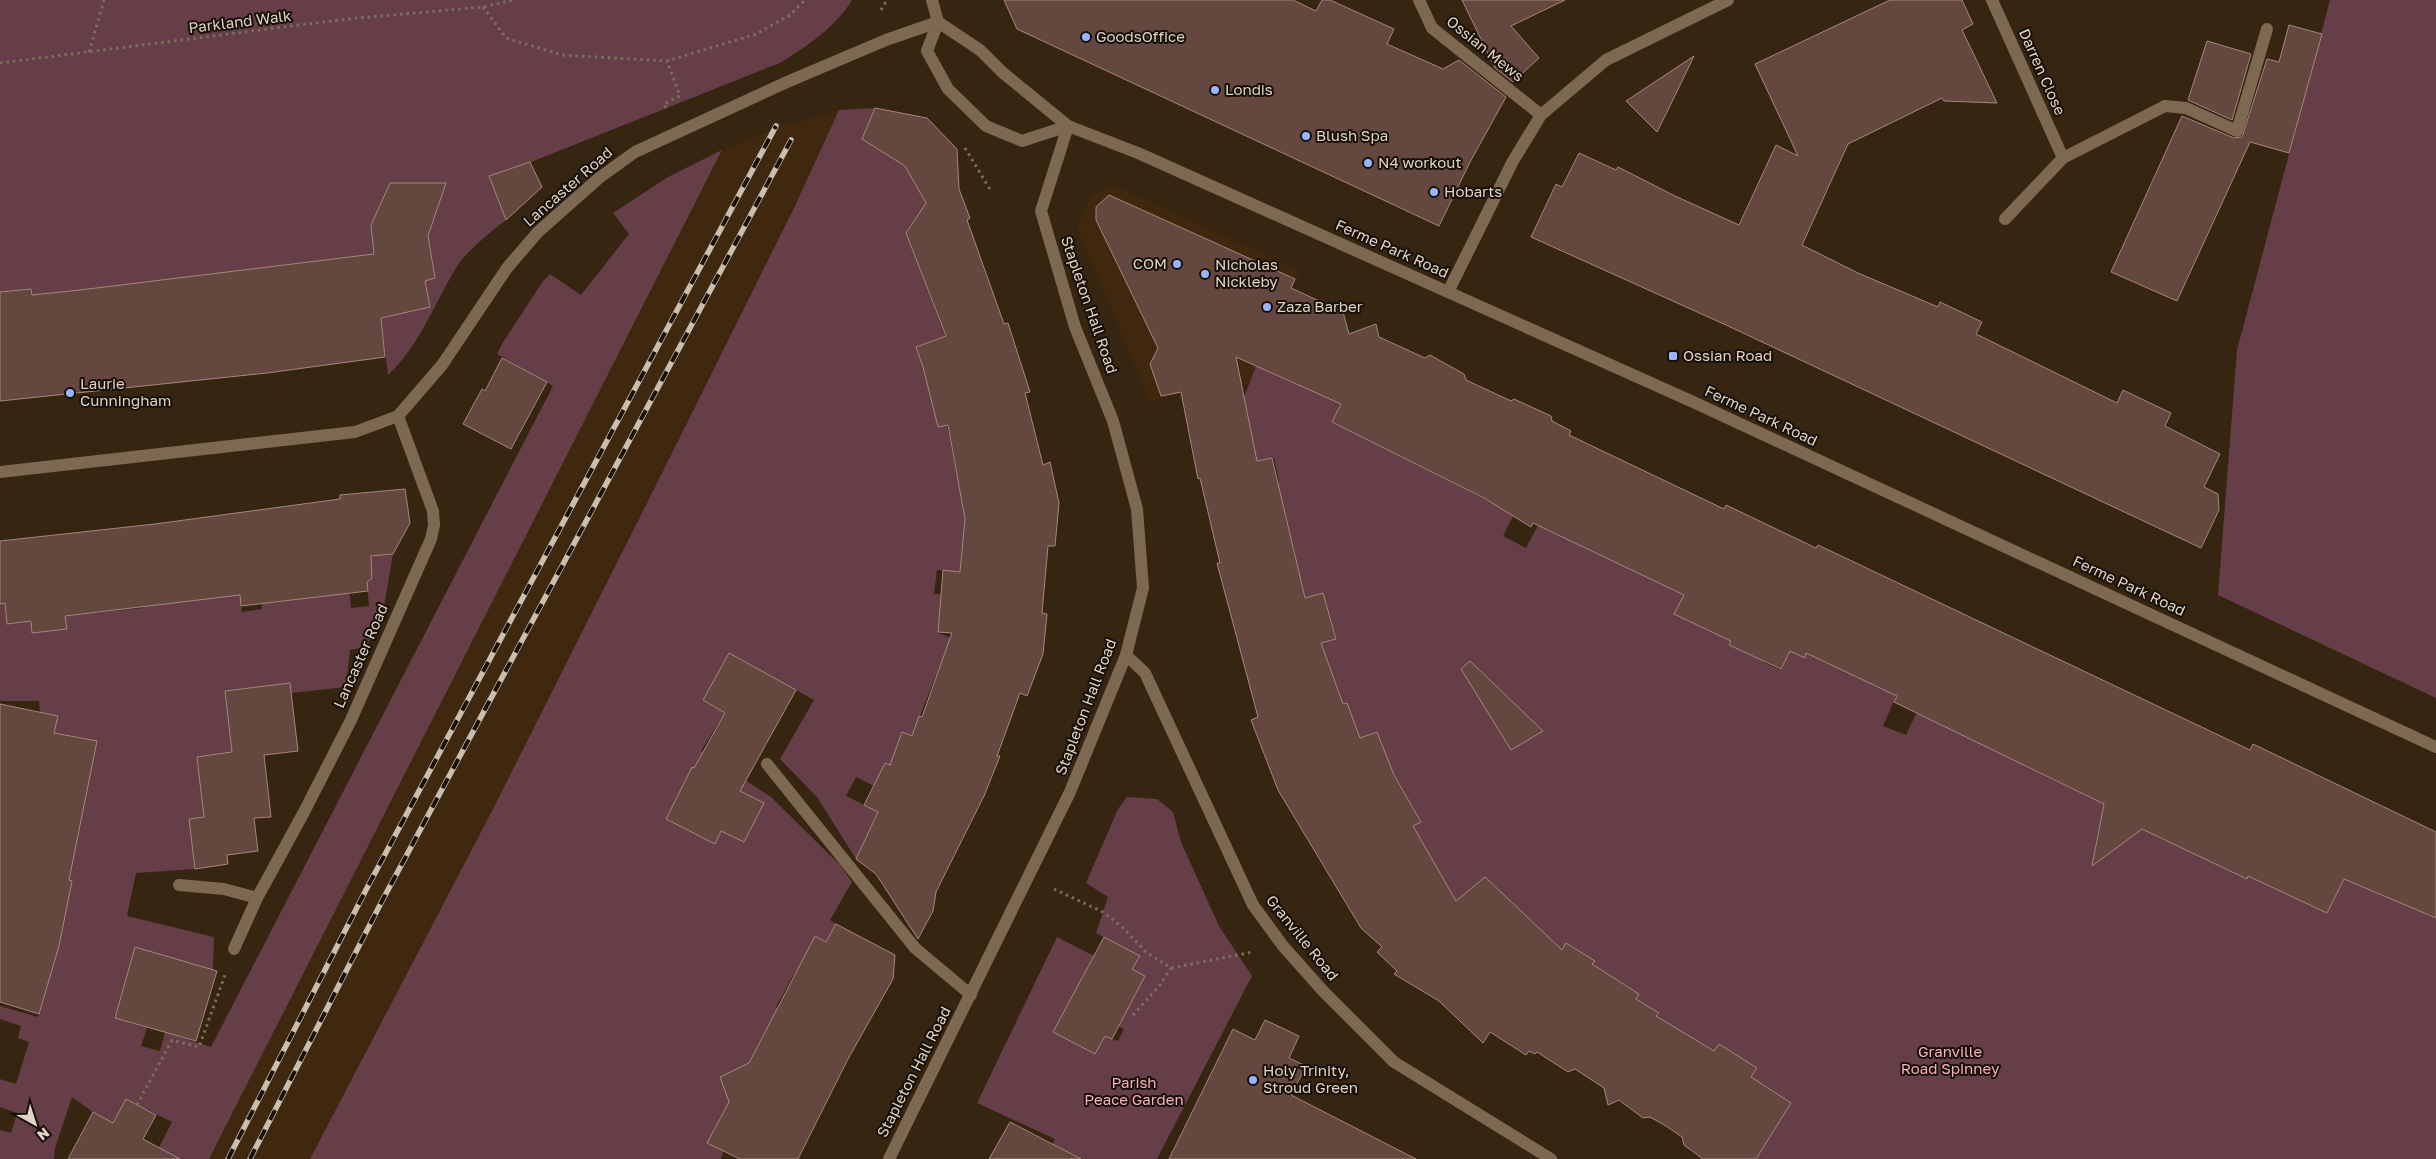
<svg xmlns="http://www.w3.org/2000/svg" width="2436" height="1159" font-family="'Golos Text',sans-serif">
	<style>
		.built { fill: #3f280d }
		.green { fill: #653e48 }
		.building { fill: #64473f; stroke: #a6867d }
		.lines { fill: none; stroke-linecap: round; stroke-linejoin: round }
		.path { stroke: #7c6e5c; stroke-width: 3; stroke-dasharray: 2.5 4; stroke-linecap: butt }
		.lane { stroke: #7d6852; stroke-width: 12 }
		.street { stroke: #7d6852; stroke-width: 12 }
		.secondary { stroke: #7d6852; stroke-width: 12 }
		.rail-casing { stroke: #cabeb0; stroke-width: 5.5 }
		.rail { stroke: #181007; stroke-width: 4; stroke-dasharray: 11; stroke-linecap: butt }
		.poi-dot { fill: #97b6fd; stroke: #181007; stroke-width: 2 }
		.labels { text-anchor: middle; stroke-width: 4; stroke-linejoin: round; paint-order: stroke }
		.street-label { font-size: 15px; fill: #dfd4c7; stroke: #181007 }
		.poi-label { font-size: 15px; fill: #dfd4c7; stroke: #181007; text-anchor: start }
		.park-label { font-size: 15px; fill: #f8b0c1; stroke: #181007 }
	</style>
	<rect width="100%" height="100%" fill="#362510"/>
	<g class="built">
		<polygon points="839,110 793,210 660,477 493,809 310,1159 209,1159 722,150 782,126"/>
		<polygon points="1111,184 1300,271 1248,386 1200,365 1186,391 1150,403 1077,227 1091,196"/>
	</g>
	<g class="green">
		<path d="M0 0H852C836 27 808 45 782 62L531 162 489 176 506 220C492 231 465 252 456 268 434 304 420 345 388 375L381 317 430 307 425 281 435 278 428 236 445 183H390L371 225 374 257 34 320 31 289 0 292Z"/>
		<polygon points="2330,0 2436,0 2436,698 2218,595 2237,350"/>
		<polygon points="875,108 862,139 905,166 926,203 906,233 945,336 916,347 925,372 938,427 947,425 961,497 975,494 960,572 937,570 934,594 941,594 938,633 965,643 947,648 912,736 902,732 897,747 904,750 874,786 856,777 846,796 903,824 872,826 856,859 817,797 780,759 814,700 729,653 703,700 716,708 728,708 701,751 771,797 841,866 852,882 830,920 836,924 826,942 815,936 806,979 794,974 776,1007 788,1014 767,1029 753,1055 721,1159 310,1159 493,809 660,477 793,210 839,110"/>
		<polygon points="722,150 209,1159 153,1159 172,1122 126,1099 113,1123 93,1112 72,1097 55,1148 54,1159 0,1159 0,1130 11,1133 17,1113 0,1107 0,1079 16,1084 29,1042 18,1038 21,1026 0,1019 0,1006 38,1017 55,960 72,881 28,872 96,741 54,733 58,716 40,713 39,701 0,701 0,604 5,603 7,624 31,621 32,632 67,628 65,616 143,608 141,585 237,575 242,612 262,609 260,594 318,586 320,597 334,595 329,561 347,559 351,608 369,606 367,582 372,578 372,569 366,557 393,554 382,618 366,647 350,650 346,687 291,693 289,683 225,691 232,752 204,817 189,819 195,869 136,873 127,916 214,937 213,970 135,948 115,1018 147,1028 141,1046 160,1051 165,1032 211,1047 553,386 497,354 502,344 543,281 550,274 581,295 629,234 613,213 668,177"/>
		<polygon points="1256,366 1297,385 1306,367 1347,391 1332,422 1514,514 1503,536 1526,548 1538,525 1684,595 1675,614 1741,619 1729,645 1757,658 1779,629 1763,662 1780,670 1790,651 1805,658 1806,653 1845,671 1900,687 1883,726 1906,735 1932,680 2044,732 2027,767 2074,790 2091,753 2119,817 2166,841 2189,794 2189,851 2247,879 2269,831 2285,893 2327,913 2349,868 2373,891 2436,918 2436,1159 1756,1159 1791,1103 1762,1084 1751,1101 1742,1095 1756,1068 1719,1044 1714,1051 1689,1036 1643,1037 1658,1013 1636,999 1639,994 1619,981 1575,992 1594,961 1567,943 1550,968 1461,918 1413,826 1421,821 1392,771 1377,732 1360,738 1347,703 1343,704 1336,683 1316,690 1295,650 1336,638 1323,593 1288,603 1294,551 1288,524 1261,485 1279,481 1274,458 1256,461 1244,397"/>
		<polygon points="1127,797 1157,799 1173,812 1181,842 1219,926 1252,976 1157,1159 1049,1159 1046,1157 1055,1139 977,1103 1057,937 1094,956 1053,1032 1095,1054 1105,1036 1118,1041 1124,1029 1111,1023 1131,1003 1145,976 1132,969 1139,956 1096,933 1108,897 1086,883 1118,809"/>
	</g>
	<g class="building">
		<polygon points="1004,0 1293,0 1316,11 1322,0 1330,0 1394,29 1387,44 1443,69 1459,60 1506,97 1470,162 1439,226 1017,29"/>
		<polygon points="1462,0 1565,0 1511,26 1539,58 1513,82 1495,68"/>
		<polygon points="1890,0 1962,0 1973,24 1962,30 1997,103 1944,101 1942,98 1848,144 1802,245 1858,273 1938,307 1940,302 1982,322 1976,334 2117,403 2123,390 2171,413 2165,426 2220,454 2204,487 2218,494 2219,510 2201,548 1726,325 1531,237 1556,184 1562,187 1579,153 1616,170 1618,167 1675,196 1739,225 1776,145 1798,156 1755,64"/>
		<polygon points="2289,25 2322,34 2289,153 2250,142 2177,301 2111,272 2182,116 2234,138 2242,137 2267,59 2279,62"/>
		<polygon points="2207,41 2251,54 2232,120 2188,100"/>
		<polygon points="1694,56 1668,110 1657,132 1626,101"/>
		<polygon points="875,108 927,118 957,149 959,189 970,218 967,220 1004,324 1008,323 1030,392 1025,393 1043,465 1050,462 1059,503 1055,546 1048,546 1042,613 1047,614 1043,654 1027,696 1020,693 997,756 1000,756 984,796 936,892 933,911 918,939 876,874 856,859 878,812 864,805 885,763 890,765 902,732 912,736 919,716 922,717 952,633 938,632 943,570 960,572 965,519 948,425 938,427 923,367 916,347 946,336 906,233 926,203 905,166 862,139"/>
		<polygon points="530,162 542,187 506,220 489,176"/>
		<polygon points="390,183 446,183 428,236 435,278 425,281 430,307 381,318 385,357 267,373 0,401 0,292 31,289 32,295 80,290 374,254 371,225"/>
		<polygon points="1109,195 1295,279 1291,288 1343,312 1349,334 1376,324 1379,337 1425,358 1430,355 1464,374 1466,380 1511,401 1514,399 1551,416 1552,421 1571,431 1569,435 1724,509 1726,505 1816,548 1818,545 2250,750 2253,744 2436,832 2436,918 2344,879 2327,913 2248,876 2247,879 2142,829 2092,866 2104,804 1894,702 1897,696 1806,653 1805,658 1790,651 1781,669 1729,645 1731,641 1674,614 1684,595 1533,523 1531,527 1484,498 1332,422 1341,404 1236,357 1257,461 1272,458 1305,598 1323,593 1336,639 1321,643 1343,704 1347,703 1360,738 1377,732 1394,775 1421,822 1413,826 1456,901 1485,877 1562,950 1566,943 1595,961 1592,964 1639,994 1636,999 1659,1013 1656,1016 1714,1051 1719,1044 1757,1068 1751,1077 1791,1103 1756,1159 1703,1159 1684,1145 1682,1137 1666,1126 1650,1117 1643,1118 1619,1100 1608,1105 1604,1088 1575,1069 1568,1072 1537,1052 1535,1054 1529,1051 1526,1055 1490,1032 1483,1043 1439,1001 1394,974 1397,971 1377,952 1382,947 1361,928 1278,790 1251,720 1258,717 1217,563 1220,563 1200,478 1198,479 1181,392 1161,396 1150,364 1158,348 1096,220 1096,207"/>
		<polygon points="502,358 547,382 511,449 463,424 482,389 485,391"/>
		<polygon points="405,489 410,523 393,554 371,556 372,578 367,582 368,591 241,606 240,595 65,616 67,629 32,633 31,621 7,624 5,603 0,604 0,541 155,524 340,499 340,495"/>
		<polygon points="729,653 796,690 740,791 764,803 744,842 721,831 715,844 666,819 692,767 694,768 725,713 703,700"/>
		<polygon points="1470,661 1543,731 1511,750 1461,669"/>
		<polygon points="290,683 298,751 264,755 271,817 254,818 258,851 227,855 228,864 195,869 189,819 204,817 197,757 232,752 225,691"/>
		<polygon points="0,704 58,716 54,733 97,741 69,880 72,881 59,946 39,1014 0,1002"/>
		<polygon points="836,924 895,955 893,979 848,1059 798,1159 740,1159 707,1143 729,1102 720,1077 749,1063 815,936 826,942"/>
		<polygon points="1104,937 1140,956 1132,969 1145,976 1112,1039 1105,1036 1095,1054 1053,1032"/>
		<polygon points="135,947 217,971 196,1041 115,1018"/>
		<polygon points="1265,1020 1299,1036 1289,1058 1306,1066 1291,1095 1416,1159 1169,1159 1233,1029 1255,1040"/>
		<polygon points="126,1099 156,1115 143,1139 180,1159 68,1159 93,1112 113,1123"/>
		<polygon points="1010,1122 1081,1159 989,1159"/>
	</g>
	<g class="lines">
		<g class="path">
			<polyline points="483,7 506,38 562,55 667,61 756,34 790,15 805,0"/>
			<polyline points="881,10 887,0"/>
			<polyline points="89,52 104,0"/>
			<polyline points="0,63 347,19 483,7 513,0"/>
			<polyline points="666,108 664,104 680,96 667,61"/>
			<polyline points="965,148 991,191"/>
			<polyline points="1054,889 1103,912 1121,926 1146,952 1171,968 1253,952"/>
			<polyline points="1133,1015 1160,985 1171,968"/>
			<polyline points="137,1105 172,1040 199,1047 225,975"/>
		</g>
		<g class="lane">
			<polyline points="1419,0 1432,28 1541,115"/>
			<polyline points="2165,106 2186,108 2237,131 2267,29"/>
			<polyline points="767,764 915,948 971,995"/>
		</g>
		<g class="street">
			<polyline points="1992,0 2063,158"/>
			<polyline points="2005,219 2063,158 2165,106"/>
			<polyline points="1448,292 1513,161 1541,115 1606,60 1728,0"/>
			<polyline points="0,472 355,432 398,416 442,365 507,268 538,232 599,178 635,152 787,82 886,40 938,22"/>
			<polyline points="1126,655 1145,673 1253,905 1283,946 1323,991 1394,1062 1551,1159"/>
			<polyline points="179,885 224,889 257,898 304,812 351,720 431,539 434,525 433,511 398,416"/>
			<polyline points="234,949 257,898"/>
			<polyline points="889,1159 1070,792 1126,655 1143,588 1137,509 1113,421 1075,327 1041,211 1068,126"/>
		</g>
		<g class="secondary">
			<polyline points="932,0 938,22 927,51 948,89 986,126 1022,141 1068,126"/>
			<polyline points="938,22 980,50 1002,72 1068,126 1138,153 1691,401 2436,747"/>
		</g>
		<g class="rail-casing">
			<g id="rail">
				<polyline points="228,1159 368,886 776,126"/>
				<polyline points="250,1159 382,901 791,140"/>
			</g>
		</g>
		<use href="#rail" class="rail"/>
	</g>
	<g class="poi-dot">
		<circle cx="1086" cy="37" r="5"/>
		<circle cx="1215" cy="90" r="5"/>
		<circle cx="1306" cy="136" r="5"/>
		<circle cx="1368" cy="163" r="5"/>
		<circle cx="1434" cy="192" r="5"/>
		<circle cx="1177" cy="264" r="5"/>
		<circle cx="1205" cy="274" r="5"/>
		<circle cx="1267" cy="307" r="5"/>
		<rect x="1668" y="351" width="10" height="10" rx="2.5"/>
		<circle cx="70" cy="393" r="5"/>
		<circle cx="1253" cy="1080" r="5"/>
	</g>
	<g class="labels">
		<g class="street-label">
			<text transform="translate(240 22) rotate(-7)" y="5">Parkland Walk</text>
			<text transform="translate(1485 49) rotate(39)" y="5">Ossian Mews</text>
			<text transform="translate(2042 72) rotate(66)" y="5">Darren Close</text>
			<text transform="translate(568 187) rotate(-41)" y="5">Lancaster Road</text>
			<text transform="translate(1392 249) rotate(24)" y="5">Ferme Park Road</text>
			<text transform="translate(1089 305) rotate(71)" y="5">Stapleton Hall Road</text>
			<text transform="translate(1761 416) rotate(25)" y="5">Ferme Park Road</text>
			<text transform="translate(2129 586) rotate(25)" y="5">Ferme Park Road</text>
			<text transform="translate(361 656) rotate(-66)" y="5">Lancaster Road</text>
			<text transform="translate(1086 707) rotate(-69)" y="5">Stapleton Hall Road</text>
			<text transform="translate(1302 938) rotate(51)" y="5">Granville Road</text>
			<text transform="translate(914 1072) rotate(-63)" y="5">Stapleton Hall Road</text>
		</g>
		<g class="poi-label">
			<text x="1096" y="42">GoodsOffice</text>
			<text x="1225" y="95">Londis</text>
			<text x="1316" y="141">Blush Spa</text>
			<text x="1378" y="168">N4 workout</text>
			<text x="1444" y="197">Hobarts</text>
			<text x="1167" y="269" text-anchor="end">COM</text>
			<text x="1215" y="270">Nicholas<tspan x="1215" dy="17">Nickleby</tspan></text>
			<text x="1277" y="312">Zaza Barber</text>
			<text x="1683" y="361">Ossian Road</text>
			<text x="80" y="389">Laurie<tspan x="80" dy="17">Cunningham</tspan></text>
			<text x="1263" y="1076">Holy Trinity,<tspan x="1263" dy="17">Stroud Green</tspan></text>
		</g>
		<g class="park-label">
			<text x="1950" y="1057">Granville<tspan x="1950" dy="17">Road Spinney</tspan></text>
			<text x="1134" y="1088">Parish<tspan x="1134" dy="17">Peace Garden</tspan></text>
		</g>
	</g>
	<g transform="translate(35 1124) rotate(141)" stroke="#181007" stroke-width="4" paint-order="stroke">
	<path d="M0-4L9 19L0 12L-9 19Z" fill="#dfd4c7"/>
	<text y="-8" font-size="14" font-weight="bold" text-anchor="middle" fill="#dfd4c7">N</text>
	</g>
</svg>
